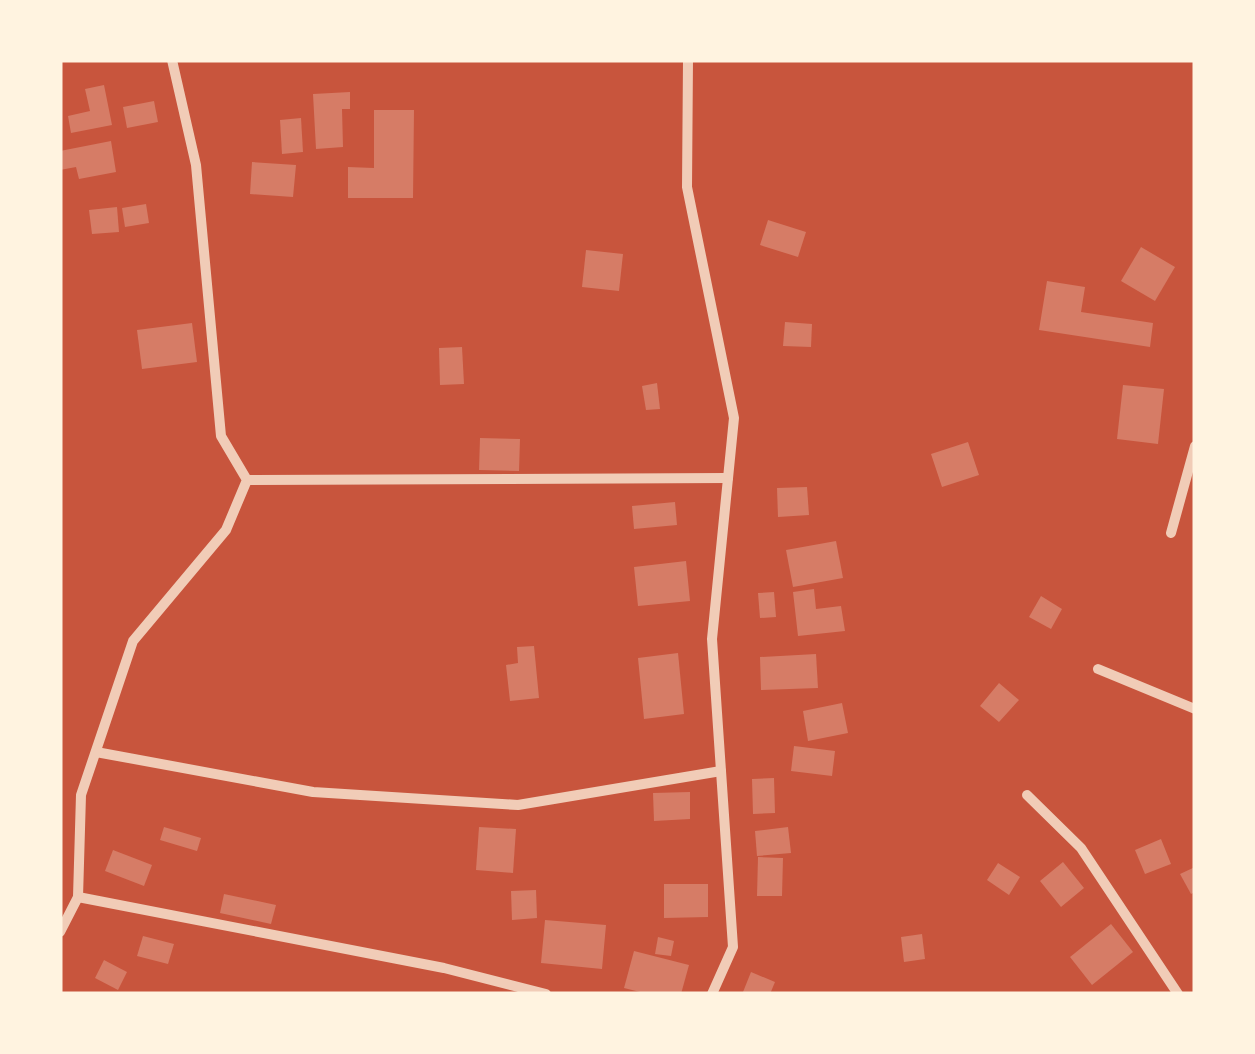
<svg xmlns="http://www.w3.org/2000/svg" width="1255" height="1054" font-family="'Sofia Sans Condensed',sans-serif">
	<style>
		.building { fill: #d67c66 }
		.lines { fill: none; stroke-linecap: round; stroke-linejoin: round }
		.minor { stroke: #f1ccb7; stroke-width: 10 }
	</style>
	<rect width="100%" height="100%" fill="#c8553d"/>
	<g class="building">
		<polygon points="104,85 112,125 71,133 68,116 90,111 85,89"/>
		<polygon points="350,92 350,109 342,109 343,147 316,149 313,94"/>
		<polygon points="154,101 158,122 127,128 123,107"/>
		<polygon points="374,110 414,110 413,198 348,198 348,167 374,168"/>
		<polygon points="301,118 303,152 282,154 280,120"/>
		<polygon points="111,141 116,172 79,179 76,167 60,170 60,151"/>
		<polygon points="252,162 296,165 293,197 250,194"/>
		<polygon points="146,204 149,223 125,227 122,208"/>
		<polygon points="117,207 119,232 92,234 89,210"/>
		<polygon points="768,220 806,232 798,257 760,245"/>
		<polygon points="1141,247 1175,267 1155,301 1121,281"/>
		<polygon points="586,250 623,254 619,291 582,287"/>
		<polygon points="1047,281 1085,287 1081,312 1153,323 1150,347 1039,330"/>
		<polygon points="785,322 812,324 811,347 783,346"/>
		<polygon points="192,323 197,362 142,369 137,330"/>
		<polygon points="462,347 464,384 440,385 439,348"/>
		<polygon points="657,383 660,409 646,410 642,386"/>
		<polygon points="1123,385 1164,389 1158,444 1117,439"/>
		<polygon points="480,438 520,439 519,471 479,470"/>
		<polygon points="968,442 979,475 942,487 931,454"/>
		<polygon points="807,487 809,515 778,517 777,488"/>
		<polygon points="675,502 677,525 634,529 632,506"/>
		<polygon points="836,541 843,578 793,587 786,550"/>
		<polygon points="686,561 690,601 638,606 634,567"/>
		<polygon points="814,589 816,609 841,606 845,631 798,636 793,592"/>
		<polygon points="774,592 776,617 760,618 758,593"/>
		<polygon points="1041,596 1062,609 1051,629 1029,617"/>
		<polygon points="534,646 539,698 510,701 506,665 518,663 517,647"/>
		<polygon points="678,653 684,714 644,719 638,658"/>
		<polygon points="816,654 818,688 761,690 760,657"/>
		<polygon points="999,683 1019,700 999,722 980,706"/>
		<polygon points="842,703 848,733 808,741 803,711"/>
		<polygon points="794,746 835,751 832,776 791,771"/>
		<polygon points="774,778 775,813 753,814 752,779"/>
		<polygon points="690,792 690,819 654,821 653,793"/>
		<polygon points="164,827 201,838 197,851 160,840"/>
		<polygon points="479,827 516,829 513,873 476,870"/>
		<polygon points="788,827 791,853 757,856 755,831"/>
		<polygon points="1161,839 1171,864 1145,874 1135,850"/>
		<polygon points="113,850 152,865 144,886 105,871"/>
		<polygon points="758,857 783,858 782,896 757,896"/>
		<polygon points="1063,862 1084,888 1061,907 1040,881"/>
		<polygon points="998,863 1020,877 1009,895 987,880"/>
		<polygon points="1195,867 1195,892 1191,894 1180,874"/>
		<polygon points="664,884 708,884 708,917 664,918"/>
		<polygon points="536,890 537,918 512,920 511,891"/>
		<polygon points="224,894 276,905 271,924 220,913"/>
		<polygon points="545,920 606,925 602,969 541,963"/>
		<polygon points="1111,924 1133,952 1092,985 1070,957"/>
		<polygon points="922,934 925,959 904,962 901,937"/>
		<polygon points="143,936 174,944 168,964 137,956"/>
		<polygon points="658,937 674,941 671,956 655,954"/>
		<polygon points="634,951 689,965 681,994 648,994 624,988"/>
		<polygon points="104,960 127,972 118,990 95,978"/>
		<polygon points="751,972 775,982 770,994 743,992"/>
	</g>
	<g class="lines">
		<g class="minor">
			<polyline points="688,60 687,187 734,418 712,639 733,947 712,994"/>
			<polyline points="247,480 728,478"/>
			<polyline points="1171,533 1195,446"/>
			<polyline points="1098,669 1195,709"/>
			<polyline points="96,752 313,792 518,805 721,771"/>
			<polyline points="1027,795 1081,848 1178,994"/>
			<polyline points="78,897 444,968 546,994"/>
			<polyline points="60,932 78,897 81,795 133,641 226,530 247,480 221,436 196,165 172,60"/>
		</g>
	</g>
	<rect width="1255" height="1054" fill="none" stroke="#fff3e0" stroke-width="125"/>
</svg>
